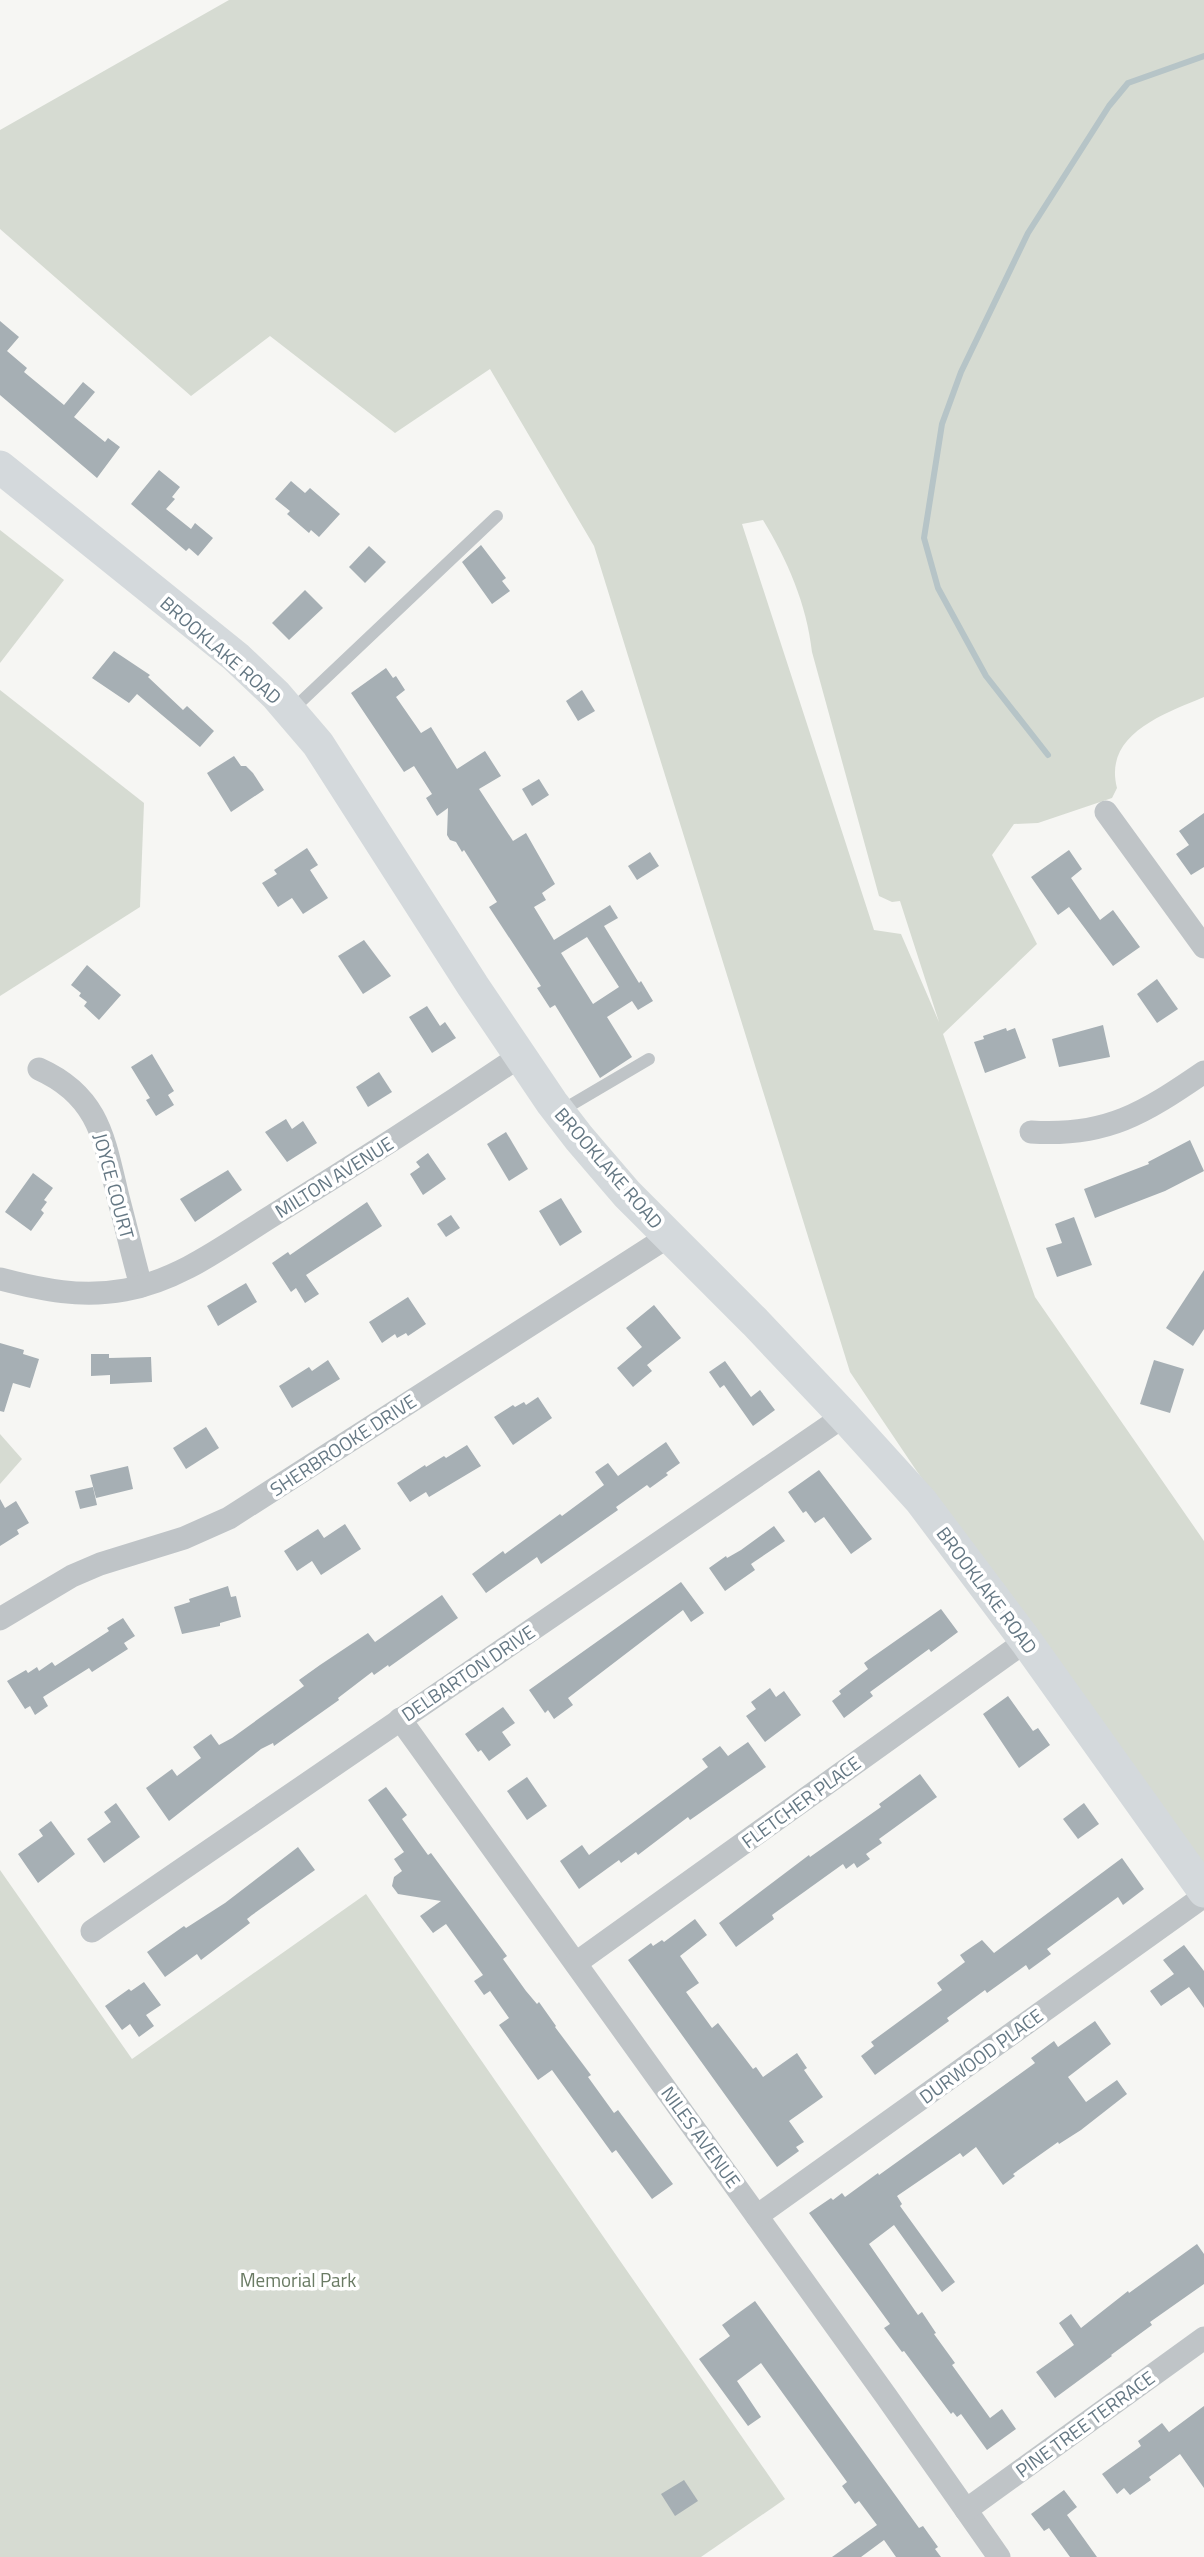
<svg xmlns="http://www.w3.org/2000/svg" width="1204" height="2557" font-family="'Titillium Web',sans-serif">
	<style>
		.green { fill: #d6dbd2; fill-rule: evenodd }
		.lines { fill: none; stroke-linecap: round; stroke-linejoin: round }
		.stream { stroke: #b6c4c7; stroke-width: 6 }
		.building { fill: #a6afb4; fill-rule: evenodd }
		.lane { stroke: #bfc4c7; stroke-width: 12 }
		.street { stroke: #bfc4c7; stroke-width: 23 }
		.secondary { stroke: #d4d9dc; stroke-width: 33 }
		.labels { text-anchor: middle; stroke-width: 7; stroke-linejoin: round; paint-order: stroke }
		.street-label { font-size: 19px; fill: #657884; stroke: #fff }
		.park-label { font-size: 19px; fill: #6a7b64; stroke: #fff }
	</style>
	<rect width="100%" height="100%" fill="#f6f6f3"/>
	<g class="green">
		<path d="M229 0H1204V697C1164 714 1103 734 1117 788L1112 798 1038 823 1014 824 992 855 1037 944 943 1034 1035 1297 1204 1541V1880L916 1470 850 1372 594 546 490 369 395 433 270 336 191 396 0 229V130ZM763 520C787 559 807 605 812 652L879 896 892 902 900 901 939 1022 901 934 874 930 742 524Z"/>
		<polygon points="0,530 64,580 0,663"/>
		<polygon points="0,690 144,803 140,907 0,996"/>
		<polygon points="0,1434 22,1459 0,1484"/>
		<polygon points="0,1870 132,2059 366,1894 785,2499 701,2557 0,2557"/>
	</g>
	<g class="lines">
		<polyline class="stream" points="1048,755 986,676 938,588 924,538 942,424 961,372 1028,233 1109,106 1128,83 1204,56"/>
	</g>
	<g class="building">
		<polygon points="0,321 19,337 7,351 27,368 24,372 64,405 83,382 95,392 74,417 105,442 108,438 120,447 97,478 0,395"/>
		<polygon points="159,470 180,487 172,497 175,499 166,509 191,529 195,523 213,538 198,556 189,548 186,551 131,504"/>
		<polygon points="291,481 305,493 310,488 340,514 319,537 311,530 309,533 287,514 290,511 275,499"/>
		<polygon points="481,545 506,578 502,581 510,591 492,604 462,562"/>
		<polygon points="369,546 386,562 365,583 349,567"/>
		<polygon points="305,590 323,608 289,640 272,623"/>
		<polygon points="114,651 150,675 148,677 183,710 187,706 214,731 200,747 137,694 129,703 92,678"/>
		<path d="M386 668 393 678 396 676 405 690 396 697 421 733 431 727 457 769 485 751 501 776 479 789 513 841 526 833 555 884 542 893 546 900 534 907 554 940 610 905 618 918 604 926 639 983 641 981 653 1001 638 1010 632 1001 607 1017 632 1057 600 1078 555 1005 550 1008 537 988 541 986 489 907 497 902 464 850 462 852 456 842 450 840 447 835 448 808 437 816 426 798 432 794 414 766 404 772 351 693ZM587 937 619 987 593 1004 561 953Z"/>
		<polygon points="582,690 595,711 578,721 566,701"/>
		<polygon points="234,756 241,766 246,766 253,773 264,790 231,812 207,773"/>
		<polygon points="539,779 549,795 532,806 522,789"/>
		<polygon points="1204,813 1204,867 1191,875 1176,854 1189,845 1179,831"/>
		<polygon points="307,848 318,865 310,870 328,898 303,914 292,898 278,907 262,883 277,874 274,870"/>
		<polygon points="1069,850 1082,869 1071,878 1100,920 1113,910 1140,947 1113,966 1069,907 1058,915 1031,877"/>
		<polygon points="650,852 659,866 637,880 628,866"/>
		<polygon points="364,940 391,976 363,994 338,956"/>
		<polygon points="87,965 121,995 99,1020 84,1006 87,1002 79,996 81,993 71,985"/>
		<polygon points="1157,979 1178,1009 1157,1023 1137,994"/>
		<polygon points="427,1006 440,1026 445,1022 456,1038 432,1053 409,1017"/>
		<polygon points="1103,1025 1110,1057 1059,1067 1052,1039"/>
		<polygon points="1006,1028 1007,1031 1015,1028 1026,1058 985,1073 974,1042 984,1039 983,1036"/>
		<polygon points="152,1054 174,1091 168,1095 174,1105 156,1116 146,1100 150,1098 131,1067"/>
		<polygon points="379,1072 392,1092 368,1107 356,1087"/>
		<polygon points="286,1119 292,1129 303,1121 317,1143 287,1162 265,1132"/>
		<polygon points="506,1132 528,1169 509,1181 487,1144"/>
		<polygon points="1190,1140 1204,1171 1165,1191 1095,1218 1084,1189 1149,1164 1148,1162"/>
		<polygon points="428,1153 446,1179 423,1195 410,1174 420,1167 416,1162"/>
		<polygon points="228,1170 242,1190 195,1222 180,1199"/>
		<polygon points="33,1173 53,1188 44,1200 47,1202 41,1210 44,1213 31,1231 5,1212"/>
		<polygon points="561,1198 582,1232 560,1246 539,1211"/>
		<polygon points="367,1202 382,1226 306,1275 319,1294 305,1303 296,1288 291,1292 272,1263 288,1252 290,1255"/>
		<polygon points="451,1215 460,1228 446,1237 437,1224"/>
		<polygon points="1074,1217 1092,1265 1057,1277 1046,1248 1062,1243 1055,1224"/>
		<polygon points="1204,1270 1204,1329 1193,1346 1166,1328"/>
		<polygon points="246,1283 257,1302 218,1326 207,1306"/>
		<polygon points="408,1297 426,1324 408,1336 406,1333 397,1338 395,1334 382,1343 369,1322"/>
		<polygon points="654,1305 681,1338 647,1365 652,1371 633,1387 617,1368 642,1347 626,1328"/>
		<polygon points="0,1343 24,1350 23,1354 39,1359 30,1388 13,1383 4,1412 0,1411"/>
		<polygon points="91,1354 109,1354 109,1358 151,1357 152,1382 110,1384 110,1375 91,1376"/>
		<polygon points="328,1360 340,1379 292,1408 279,1386 309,1367 312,1371"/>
		<polygon points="1154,1360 1184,1369 1170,1413 1140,1404"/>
		<polygon points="725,1361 751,1397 760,1390 775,1410 753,1426 724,1385 720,1388 709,1372"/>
		<polygon points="538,1397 552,1418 513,1445 494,1417 513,1405 515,1407 524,1402 526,1405"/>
		<polygon points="206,1427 219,1448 186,1469 173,1448"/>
		<polygon points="666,1442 680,1463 666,1473 668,1475 650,1488 647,1485 616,1507 618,1510 541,1564 537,1557 486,1593 472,1574 503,1551 505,1554 560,1514 562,1516 604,1485 595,1472 608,1463 618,1476"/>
		<polygon points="467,1445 481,1466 429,1497 426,1492 410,1502 397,1483 425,1465 426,1467 444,1456 446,1458"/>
		<polygon points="128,1466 133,1489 96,1498 90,1475"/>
		<polygon points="819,1470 872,1539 851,1554 824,1517 815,1523 806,1511 803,1513 788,1492"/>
		<polygon points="93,1487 97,1505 80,1509 75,1491"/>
		<polygon points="0,1499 5,1508 16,1501 29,1523 17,1530 19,1534 0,1546"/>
		<polygon points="345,1524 361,1549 321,1575 312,1561 297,1571 284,1551 318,1529 324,1538"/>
		<polygon points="774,1526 785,1541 751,1564 755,1570 725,1591 709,1568 726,1556 727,1558 741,1550"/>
		<polygon points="681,1582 704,1613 691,1622 683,1610 568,1698 573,1705 554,1719 548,1710 545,1713 529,1690"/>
		<polygon points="228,1586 231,1597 236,1596 241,1617 220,1623 220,1626 182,1634 174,1607 190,1602 189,1599"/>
		<polygon points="442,1595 458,1618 389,1667 388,1665 374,1675 372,1672 338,1698 339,1700 274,1746 273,1743 261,1749 169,1821 146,1788 172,1769 177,1776 201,1758 193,1747 211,1734 219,1745 232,1738 304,1686 299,1680 320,1665 368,1633 375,1642"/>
		<polygon points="941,1609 958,1632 931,1652 929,1649 870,1692 873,1696 844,1718 832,1701 841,1694 839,1691 868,1669 864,1663"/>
		<polygon points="123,1618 135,1636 124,1643 128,1649 92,1672 89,1668 43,1697 48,1706 35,1715 30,1706 25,1709 7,1681 26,1670 28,1673 37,1667 39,1671 52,1662 55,1666 109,1631 107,1628"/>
		<polygon points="770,1688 776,1697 784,1691 801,1715 765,1742 746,1716 756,1709 751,1702"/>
		<polygon points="1008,1696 1033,1731 1038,1728 1050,1745 1019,1768 983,1714"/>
		<polygon points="503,1707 515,1723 502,1732 511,1745 489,1761 481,1750 478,1752 465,1734"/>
		<polygon points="748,1742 766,1767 690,1820 688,1817 638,1855 636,1852 621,1863 619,1860 579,1889 560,1861 582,1845 589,1855 708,1767 702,1759 720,1746 728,1756"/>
		<polygon points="920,1774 937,1797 879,1839 882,1843 866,1854 870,1859 857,1868 854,1863 846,1869 843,1864 772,1915 774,1919 736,1947 719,1923 809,1855 810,1857 881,1807 879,1804"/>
		<polygon points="527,1777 547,1806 527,1820 507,1791"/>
		<polygon points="386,1787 407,1815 402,1819 428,1855 431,1853 507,1956 503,1959 526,1991 537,2004 539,2002 556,2026 555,2027 591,2075 588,2077 614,2113 618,2110 673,2184 652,2199 616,2150 612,2153 552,2070 538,2080 499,2025 509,2018 490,1991 484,1995 474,1981 483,1975 446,1924 433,1933 420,1916 441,1901 398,1894 392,1886 394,1877 402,1871 394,1859 404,1852 368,1800"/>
		<polygon points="116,1803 140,1837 104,1863 87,1839 111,1822 104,1812"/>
		<polygon points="1084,1803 1099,1824 1078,1839 1063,1819"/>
		<polygon points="51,1821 75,1854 38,1883 18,1854 43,1836 39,1830"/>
		<polygon points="298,1847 315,1870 252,1915 247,1919 250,1923 201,1960 197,1954 165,1977 147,1952 184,1926 186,1928 225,1903"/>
		<polygon points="1122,1858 1144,1889 1123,1905 1118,1897 1047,1949 1051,1954 1029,1970 1026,1965 987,1993 985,1990 947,2018 949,2021 875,2075 861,2056 874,2046 871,2042 942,1990 937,1983 965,1962 960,1955 982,1940 994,1953"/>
		<polygon points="695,1919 707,1935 680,1956 699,1983 686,1992 712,2028 718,2023 753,2069 756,2067 763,2077 797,2053 807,2068 804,2070 823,2097 789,2121 804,2142 796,2147 799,2151 777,2167 628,1960 651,1943 653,1946 662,1940 664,1942"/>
		<polygon points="1184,1945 1204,1971 1204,2008 1189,1987 1161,2006 1150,1991 1174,1974 1163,1960"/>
		<polygon points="144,1982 161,2005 146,2015 154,2026 139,2037 130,2024 122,2030 105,2006 129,1989 131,1991"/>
		<polygon points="1095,2021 1111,2044 1068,2077 1086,2102 1117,2080 1127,2094 1081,2130 1059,2144 1058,2142 1013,2174 1015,2176 1003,2185 976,2147 963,2157 960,2153 897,2196 902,2204 900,2206 955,2282 942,2292 894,2225 869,2244 918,2315 922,2312 936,2333 934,2334 955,2363 952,2365 990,2418 1002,2409 1016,2429 987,2450 961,2414 957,2417 953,2412 951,2414 904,2351 902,2352 884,2328 890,2324 809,2213 831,2198 833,2200 842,2193 845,2197 878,2173 879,2175 1035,2063 1031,2058 1054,2041 1058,2047"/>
		<polygon points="1197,2244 1204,2254 1204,2284 1150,2322 1152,2325 1111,2355 1112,2356 1055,2398 1036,2372 1074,2345 1059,2323 1071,2314 1081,2328 1128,2291 1129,2293"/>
		<polygon points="755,2301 919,2528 923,2526 938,2547 935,2549 941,2557 896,2557 884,2540 861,2557 832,2557 877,2525 859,2501 855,2504 842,2486 847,2482 761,2363 737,2381 761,2417 748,2426 699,2359 730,2336 722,2325"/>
		<polygon points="1204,2406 1204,2488 1180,2454 1149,2477 1151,2480 1130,2495 1124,2488 1117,2494 1102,2474 1141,2446 1138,2441 1162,2423 1169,2432"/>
		<polygon points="684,2480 698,2501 675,2516 661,2494"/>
		<polygon points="1064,2490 1077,2507 1067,2515 1097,2557 1070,2557 1049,2528 1044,2531 1031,2514"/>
	</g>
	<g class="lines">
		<g class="lane">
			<polyline points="291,711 497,516"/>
			<polyline points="559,1112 649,1059"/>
		</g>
		<g class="street">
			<polyline points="1106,812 1204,947"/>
			<path d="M39 1069C99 1096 104 1139 118 1197 126 1227 133 1257 141 1286"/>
			<path d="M1031 1132C1107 1137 1144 1113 1204 1072"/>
			<path d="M0 1279C43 1290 81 1298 125 1290 181 1280 228 1243 275 1214 358 1163 440 1110 520 1056"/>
			<polyline points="0,1619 72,1576 100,1564 184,1538 229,1518 669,1236"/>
			<polyline points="400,1719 886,2396 999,2557"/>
			<polyline points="92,1931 844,1416"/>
			<polyline points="576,1963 1026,1641"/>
			<polyline points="757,2216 1204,1896"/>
			<polyline points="966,2510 1204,2338"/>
		</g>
		<polyline class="secondary" points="0,467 236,657 276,695 318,744 473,986 552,1103 579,1138 627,1194 755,1322 844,1416 921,1501 1026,1641 1204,1891"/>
	</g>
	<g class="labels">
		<g class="street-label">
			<text transform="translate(221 650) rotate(41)" y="7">BROOKLAKE ROAD</text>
			<text transform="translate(609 1168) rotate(49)" y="7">BROOKLAKE ROAD</text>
			<text transform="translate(334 1177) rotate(-32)" y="7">MILTON AVENUE</text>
			<text transform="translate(114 1186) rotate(75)" y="7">JOYCE COURT</text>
			<text transform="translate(343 1445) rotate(-33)" y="7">SHERBROOKE DRIVE</text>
			<text transform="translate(987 1590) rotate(53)" y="7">BROOKLAKE ROAD</text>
			<text transform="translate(468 1673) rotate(-34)" y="7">DELBARTON DRIVE</text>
			<text transform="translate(801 1802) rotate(-36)" y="7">FLETCHER PLACE</text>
			<text transform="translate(981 2056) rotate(-36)" y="7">DURWOOD PLACE</text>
			<text transform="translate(701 2137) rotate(54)" y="7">NILES AVENUE</text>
			<text transform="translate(1085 2424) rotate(-36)" y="7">PINE TREE TERRACE</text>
		</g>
		<g class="park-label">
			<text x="298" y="2287">Memorial Park</text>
		</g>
	</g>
</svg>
